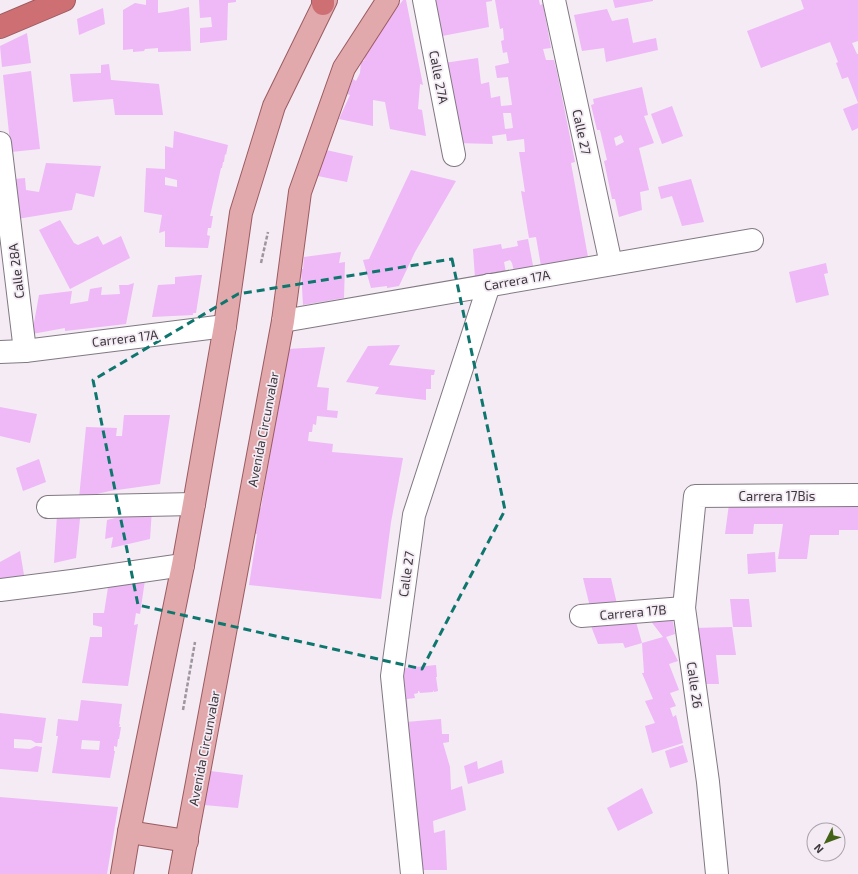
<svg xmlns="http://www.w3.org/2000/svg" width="858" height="874" font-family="'Exo 2',sans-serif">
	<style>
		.building { fill: #efb8f7; fill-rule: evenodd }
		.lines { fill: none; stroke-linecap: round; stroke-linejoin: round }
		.minor-casing { stroke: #817982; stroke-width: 24 }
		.major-casing { stroke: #9b5b60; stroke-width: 24 }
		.highway-casing { stroke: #9b5b60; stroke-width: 24 }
		.path { stroke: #9d969d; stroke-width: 2.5; stroke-dasharray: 4 2; stroke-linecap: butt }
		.minor { stroke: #fff; stroke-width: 22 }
		.major { stroke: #e2a9ac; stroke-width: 22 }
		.highway { stroke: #ce6f74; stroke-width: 22 }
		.marked { fill: none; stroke: #0f766e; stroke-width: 3; stroke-dasharray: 8 5; stroke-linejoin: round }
		.labels { text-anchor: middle; stroke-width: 3.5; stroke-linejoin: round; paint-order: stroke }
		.street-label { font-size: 13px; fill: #3b373b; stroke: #f4ebf5 }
	</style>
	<rect width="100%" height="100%" fill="#f4ebf5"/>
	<g class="building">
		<polygon points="146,0 158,0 158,13 172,11 189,7 191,51 158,52 158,48 145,49 144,51 133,52 133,49 123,50 123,10 135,3 146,5"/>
		<polygon points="199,0 236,0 236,2 228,3 227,40 200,43 200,28 212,27 211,17 200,18"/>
		<polygon points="403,0 406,0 423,85 420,84 418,109 422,110 426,136 390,129 385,102 373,100 373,126 339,119 350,95 347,94 353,79 356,81 360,73 361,60 364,61 367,45 370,46"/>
		<polygon points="434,0 492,0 492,1 486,2 489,27 437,37"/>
		<path d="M495 0H539L540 5 543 4 551 48 543 49 546 60H554L557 72 575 162 571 163 588 257 541 266 536 237 529 238 521 191 525 192 519 152H525L524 139 507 141 506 134 492 136 493 144 456 143 452 115 457 114 456 105 447 106 444 63 478 58 481 84 489 82 491 98 500 96 501 106 512 105 508 77 497 78 495 66 509 63 507 52 503 53 501 41 504 40 503 28 500 29ZM503 113H511L513 128 505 129Z"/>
		<polygon points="613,0 653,0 653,1 615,8"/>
		<polygon points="801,0 858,0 858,41 852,43 857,54 858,54 858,128 852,131 843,109 858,103 848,77 842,79 836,63 838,62 830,42 761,68 747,31 804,9"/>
		<polygon points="103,8 105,24 79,35 77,19"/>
		<polygon points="607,9 612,21 628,18 633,43 656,38 658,50 606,62 604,48 582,51 574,15"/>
		<polygon points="27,33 31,63 2,67 0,46"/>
		<polygon points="109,64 111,80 159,84 163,115 115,115 113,99 73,102 70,74 101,73 101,65"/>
		<polygon points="31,71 40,149 11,152 3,75"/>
		<path d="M642 87 648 115 644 116 654 143 639 148 649 190 640 192 642 210 619 217 615 199H612L604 161 607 160 600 130H597L591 105 594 104 593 99ZM621 135 624 142 616 146 614 138Z"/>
		<polygon points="672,106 683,136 662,144 651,114"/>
		<path d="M174 131 228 145 226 155 225 154 224 162H223L222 168H221L210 216H213L211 228H208L207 235 210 236 208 248 165 247V231L159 233 162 215 144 212 146 168 165 169V146L173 148ZM165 177 177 180V187L165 185Z"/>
		<polygon points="317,148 353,156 347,182 313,175"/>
		<polygon points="46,163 101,166 94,197 76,193 72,210 17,219 14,179 25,178 26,190 39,192"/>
		<polygon points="411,170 456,181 415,252 399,286 387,288 387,286 371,288 363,260 369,259"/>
		<polygon points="691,179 704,222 682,226 672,196 661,199 658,187"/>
		<polygon points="60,220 74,243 78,245 98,236 103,245 121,236 130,258 70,289 39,230"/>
		<polygon points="528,239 534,271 514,271 512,263 510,260 504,262 506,273 475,278 473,249 501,244 502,249 518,246 517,241"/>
		<polygon points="341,252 339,263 345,262 344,298 303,305 301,269 303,269 304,257"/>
		<polygon points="826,263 828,273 824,274 829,295 796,303 789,272"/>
		<polygon points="199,275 202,275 196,313 193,313 193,315 152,317 158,285 175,284 175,277"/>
		<polygon points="134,283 126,324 65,331 65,328 32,334 39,295 72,291 70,304 88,301 90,289 102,287 101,295 120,294 119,285 128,285"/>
		<polygon points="400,345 389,365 435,370 434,375 431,375 431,389 426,389 426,400 375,394 379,387 346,382 368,346"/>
		<polygon points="325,347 317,387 329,388 327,410 338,411 337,418 317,416 316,425 313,424 312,432 309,432 308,441 333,444 332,452 403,458 391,522 381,599 249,585 257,534 254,534 258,507 261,508 281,383 284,383 286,368 283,367 286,349"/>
		<polygon points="0,407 37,414 30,443 0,436"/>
		<polygon points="124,415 170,415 160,484 110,491 79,498 86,427 117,428 116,436 122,436"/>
		<polygon points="39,459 46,482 23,491 16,468"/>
		<polygon points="729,504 858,504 858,530 839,530 839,535 810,535 807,559 778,559 783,524 754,524 753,534 725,534"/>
		<polygon points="81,509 76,558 54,563 57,515"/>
		<polygon points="152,509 150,539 111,548 113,537 105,539 107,520"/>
		<polygon points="20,551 25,581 0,581 0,562"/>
		<polygon points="775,552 776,572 748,574 747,554"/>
		<polygon points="146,573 140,614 136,613 134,625 138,624 128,686 82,683 90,637 102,637 102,627 93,625 93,613 104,613 109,581"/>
		<polygon points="583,578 611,578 617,604 590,607"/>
		<polygon points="730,599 749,599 752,627 733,627"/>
		<polygon points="672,616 675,634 666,637 678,661 669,664 679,690 670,693 676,706 670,708 673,717 676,715 683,743 652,753 645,726 655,723 645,701 653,699 642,673 644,673 642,643 663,637 650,620"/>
		<polygon points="636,622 642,643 625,648 623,643 598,644 591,626 616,625"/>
		<polygon points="732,627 736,655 716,655 719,684 701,684 694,628"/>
		<polygon points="436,665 437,677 436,677 438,691 434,692 434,690 433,692 420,693 419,691 418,691 418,693 414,694 415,698 407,699 408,716 401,716 396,669"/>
		<path d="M81 700 122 704 119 724H120L119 727H121L119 739H118L117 747 114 746V751H115L110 778 52 773 58 736H56L58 719 78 721ZM82 740 100 741 99 750 81 749Z"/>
		<polygon points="0,713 46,718 42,743 36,743 31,740 14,739 14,748 30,749 36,746 42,747 38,772 0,769"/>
		<polygon points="441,719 442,734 449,734 449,742 443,743 450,767 451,790 462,786 466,810 433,821 434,833 445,830 447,870 414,870 406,722"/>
		<polygon points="683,745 688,762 670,768 665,751"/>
		<polygon points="502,760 504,773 468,784 464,766 477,761 478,769"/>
		<polygon points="210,771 243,775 238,808 204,805"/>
		<polygon points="642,788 653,813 618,831 607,808"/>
		<polygon points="0,797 118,807 107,874 0,874"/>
	</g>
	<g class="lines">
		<g class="minor-casing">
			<g id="minor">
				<polyline points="424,0 454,155"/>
				<polyline points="554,0 611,264"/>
				<polyline points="0,143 25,351"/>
				<polyline points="283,321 752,240"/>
				<polyline points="0,352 25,351 225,326"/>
				<polyline points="48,507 194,504"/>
				<polyline points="0,590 72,581 183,565"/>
				<polyline points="581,616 684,608"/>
				<polyline points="412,874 392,676 414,515 489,285"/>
				<polyline points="717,874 708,782 684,608 695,496 858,495"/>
			</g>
		</g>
		<g class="major-casing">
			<g id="major">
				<polyline points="129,832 187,841"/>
				<polyline points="122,874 129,832 183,565 194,504 225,326 241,213 274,106 326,0"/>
				<polyline points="180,874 283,321 300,192 344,68 388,0"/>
			</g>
		</g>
		<g class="highway-casing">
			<g id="highway">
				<polyline points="323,0 323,4"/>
				<polyline points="0,27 64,0"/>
			</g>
		</g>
		<g class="path">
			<polyline points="261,263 268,232"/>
			<polyline points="183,710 195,642"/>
		</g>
		<use href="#minor" class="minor"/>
		<use href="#major" class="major"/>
		<use href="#highway" class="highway"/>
	</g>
	<path class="marked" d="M452 259 505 510 422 669 138 605 93 380 238 294Z"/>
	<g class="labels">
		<g class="street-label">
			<text transform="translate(439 77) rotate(79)" y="5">Calle 27A</text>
			<text transform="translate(582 132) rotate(78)" y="5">Calle 27</text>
			<text transform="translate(16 271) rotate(-97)" y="5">Calle 28A</text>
			<text transform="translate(517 280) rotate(-10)" y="5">Carrera 17A</text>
			<text transform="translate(125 338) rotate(-7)" y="5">Carrera 17A</text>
			<text transform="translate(263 429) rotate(-79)" y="5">Avenida Circunvalar</text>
			<text x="777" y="501">Carrera 17Bis</text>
			<text transform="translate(406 574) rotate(-82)" y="5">Calle 27</text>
			<text transform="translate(633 612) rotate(-5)" y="5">Carrera 17B</text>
			<text transform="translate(695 685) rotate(82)" y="5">Calle 26</text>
			<text transform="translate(204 748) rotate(-79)" y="5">Avenida Circunvalar</text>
		</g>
	</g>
	<g transform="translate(826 842) rotate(228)"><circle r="19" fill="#f4ebf5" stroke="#aaa3ab"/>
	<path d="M0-3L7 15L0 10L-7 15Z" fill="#446317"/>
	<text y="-6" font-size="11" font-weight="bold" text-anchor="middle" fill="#3b373b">N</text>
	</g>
</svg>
